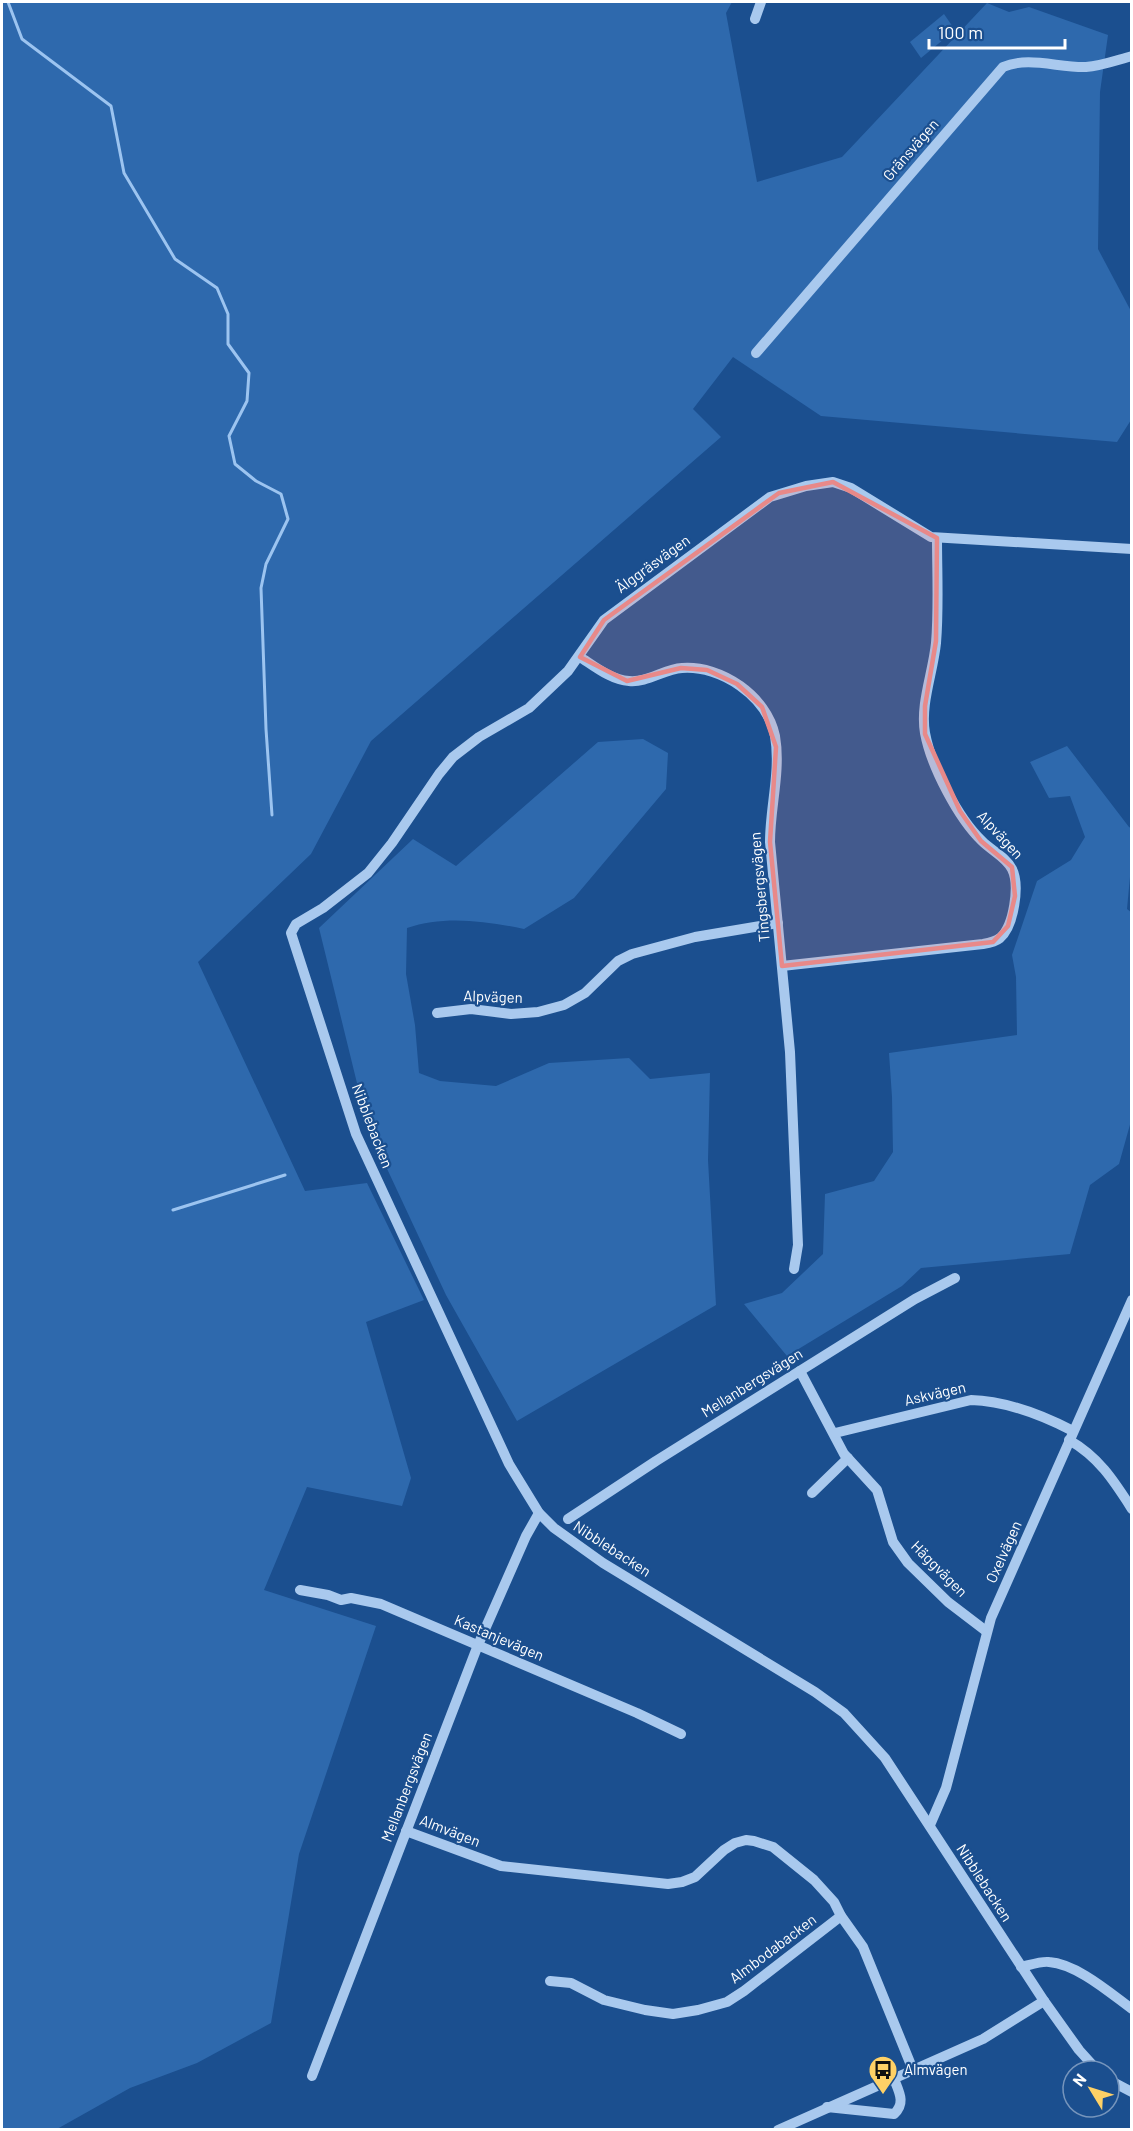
<svg xmlns="http://www.w3.org/2000/svg" width="1133" height="2131" font-family="Barlow,sans-serif">
	<style>
		.green { fill: #2e69ad }
		.lines { fill: none; stroke-linecap: round; stroke-linejoin: round }
		.stream { stroke: #9cc4f0; stroke-width: 3 }
		.minor { stroke: #a9c9ee; stroke-width: 10 }
		.marked { fill: #e88989; fill-opacity: 0.2; stroke: #e88989; stroke-width: 4.5; stroke-linejoin: round }
		.labels { text-anchor: middle; stroke-width: 4.5; stroke-linejoin: round; paint-order: stroke }
		.street-label { font-size: 15px; fill: #fff; stroke: #1b4f8f }
		.poi-label { font-size: 15px; fill: #fff; stroke: #1b4f8f; text-anchor: start }
	</style>
	<rect width="100%" height="100%" fill="#1b4f8f"/>
	<g class="green">
		<polygon points="2,2 732,2 726,13 757,182 842,157 987,3 1009,12 1029,7 1108,35 1100,92 1098,249 1132,313 1131,420 1117,442 821,416 733,357 693,409 721,437 371,741 311,854 198,962 305,1191 367,1183 424,1300 366,1322 411,1478 402,1506 307,1487 264,1590 376,1626 299,1854 271,2023 197,2063 130,2088 57,2129 2,2129"/>
		<polygon points="944,14 955,30 921,58 910,42"/>
		<path d="M643 739 668 753 666 789 574 898 524 929C486 921 444 915 407 928L406 974 415 1025 419 1073 440 1081 496 1086 549 1063 629 1058 650 1079 710 1073 708 1160 716 1305 517 1421 446 1295 368 1128 319 928 413 839 456 866 598 742Z"/>
		<polygon points="1067,746 1129,827 1131,828 1131,875 1130,877 1127,909 1132,913 1131,1121 1119,1164 1090,1185 1070,1254 921,1268 902,1286 787,1356 744,1304 782,1293 823,1254 825,1194 874,1181 893,1152 892,1097 889,1053 1017,1035 1016,977 1012,955 1037,881 1071,860 1085,837 1070,796 1049,798 1030,762"/>
	</g>
	<g class="lines">
		<g class="stream">
			<polyline points="8,2 22,39 111,106 124,173 175,259 217,288 228,314 228,344 249,373 247,401 229,436 235,464 256,481 281,494 288,519 266,564 261,588 266,729 272,815"/>
			<polyline points="173,1210 285,1175"/>
		</g>
		<g class="minor">
			<polyline points="755,19 761,2"/>
			<path d="M756 353 1003 67C1028 56 1059 68 1086 67 1101 66 1117 60 1132 56"/>
			<path d="M580 657C594 666 611 680 629 681 647 683 664 669 682 668 721 665 767 696 775 736 781 771 770 807 770 842L790 1052 798 1245 794 1269"/>
			<path d="M782 966 983 944C989 943 995 942 1000 938 1014 926 1020 885 1012 869 1006 857 992 851 982 841 958 818 931 766 925 733 920 704 933 673 936 643 939 608 937 573 937 538"/>
			<polyline points="437,1013 471,1009 511,1014 538,1012 564,1005 585,993 618,961 632,954 695,937 778,923"/>
			<polyline points="800,1371 844,1454 877,1490 893,1542 908,1563 948,1602 986,1631"/>
			<path d="M835 1433 971 1400C1007 1401 1042 1415 1073 1431"/>
			<path d="M1069 1440C1099 1457 1114 1481 1132 1509"/>
			<polyline points="812,1493 848,1458"/>
			<polyline points="568,1519 656,1461 915,1299 955,1278"/>
			<polyline points="300,1590 328,1595 341,1600 351,1598 381,1604 637,1713 681,1734"/>
			<polyline points="930,1825 946,1788 991,1618 1132,1300"/>
			<polyline points="406,1831 501,1866 668,1884 682,1882 695,1877 724,1850 735,1843 746,1840 754,1841 773,1847 814,1880 834,1902 841,1916 863,1947 913,2070"/>
			<path d="M1021 1967C1030 1965 1041 1961 1049 1962 1077 1964 1110 1993 1132 2009"/>
			<polyline points="550,1981 571,1983 604,2000 645,2010 673,2014 698,2010 727,2002 744,1991 841,1916"/>
			<polyline points="1098,2071 1079,2050 1044,2001 885,1758 844,1713 815,1692 603,1563 554,1528 539,1513 509,1464 356,1134 291,933 296,924 323,908 368,873 392,843 439,774 453,757 479,737 529,708 568,671 604,620 770,497 806,486 833,482 851,488 931,537 1132,549"/>
			<polyline points="312,2076 478,1645 526,1536 539,1513"/>
			<polyline points="1109,2080 1132,2092"/>
			<path d="M827 2107 894 2114C906 2103 899 2092 894 2079"/>
			<polyline points="778,2130 983,2039 1044,2001"/>
		</g>
	</g>
	<path class="marked" d="M833 482 937 538 936 641 925 706V734L960 811 981 841 1012 867 1015 896 1008 926 993 942 782 966 770 842 776 747 762 707 737 684 707 670 681 668 627 681 580 657 604 620 779 493Z"/>
	<defs>
		<g id="bus-pin" transform="scale(1.5)"><path d="M0 17L-7.5 6A9.5 9.5 0 1 1 7.5 6Z" fill="#ffd166" stroke="#1b4f8f"/><path d="M-5-6H5V4H4V6H2V4H-2V6H-4V4H-5ZM-3.5-4V0h7V-4ZM-3.5 1.2v1.5H-2V1.2ZM2 1.2v1.5H3.5V1.2Z" fill="#111"/></g>
	</defs>
	<g fill-rule="evenodd">
		<use href="#bus-pin" x="883" y="2070"/>
	</g>
	<g class="labels">
		<g class="street-label">
			<text transform="translate(911 150) rotate(-49)" y="5">Gränsvägen</text>
			<text transform="translate(653 564) rotate(-36)" y="5">Älggräsvägen</text>
			<text transform="translate(1000 835) rotate(47)" y="5">Alpvägen</text>
			<text transform="translate(760 887) rotate(-95)" y="5">Tingsbergsvägen</text>
			<text transform="translate(493 997) rotate(2)" y="5">Alpvägen</text>
			<text transform="translate(372 1126) rotate(69)" y="5">Nibblebacken</text>
			<text transform="translate(752 1383) rotate(-32)" y="5">Mellanbergsvägen</text>
			<text transform="translate(935 1394) rotate(-13)" y="5">Askvägen</text>
			<text transform="translate(612 1549) rotate(33)" y="5">Nibblebacken</text>
			<text transform="translate(1004 1552) rotate(-66)" y="5">Oxelvägen</text>
			<text transform="translate(939 1569) rotate(45)" y="5">Häggvägen</text>
			<text transform="translate(499 1638) rotate(23)" y="5">Kastanjevägen</text>
			<text transform="translate(407 1787) rotate(-69)" y="5">Mellanbergsvägen</text>
			<text transform="translate(450 1831) rotate(21)" y="5">Almvägen</text>
			<text transform="translate(984 1883) rotate(57)" y="5">Nibblebacken</text>
			<text transform="translate(773 1949) rotate(-37)" y="5">Almbodabacken</text>
		</g>
		<g class="poi-label">
			<text x="904" y="2075">Almvägen</text>
		</g>
	</g>
	<rect width="1133" height="2131" fill="none" stroke="#ffffff" stroke-width="6"/>
	<g transform="translate(1091 2089) rotate(308)"><circle r="28" fill="#1b4f8f" stroke="#7695bc" stroke-width="1.5"/>
	<path d="M0-4.5L10 22L0 15L-10 22Z" fill="#ffd166"/>
	<text y="-9" font-size="16" font-weight="bold" text-anchor="middle" fill="#ffffff">N</text>
	</g>
	<path d="M929 39v9h136v-9" fill="none" stroke="#ffffff" stroke-width="3"/>
	<text x="938" y="39" font-size="18" fill="#ffffff" stroke="#1b4f8f" stroke-width="4.5" paint-order="stroke">100 m</text>
</svg>
